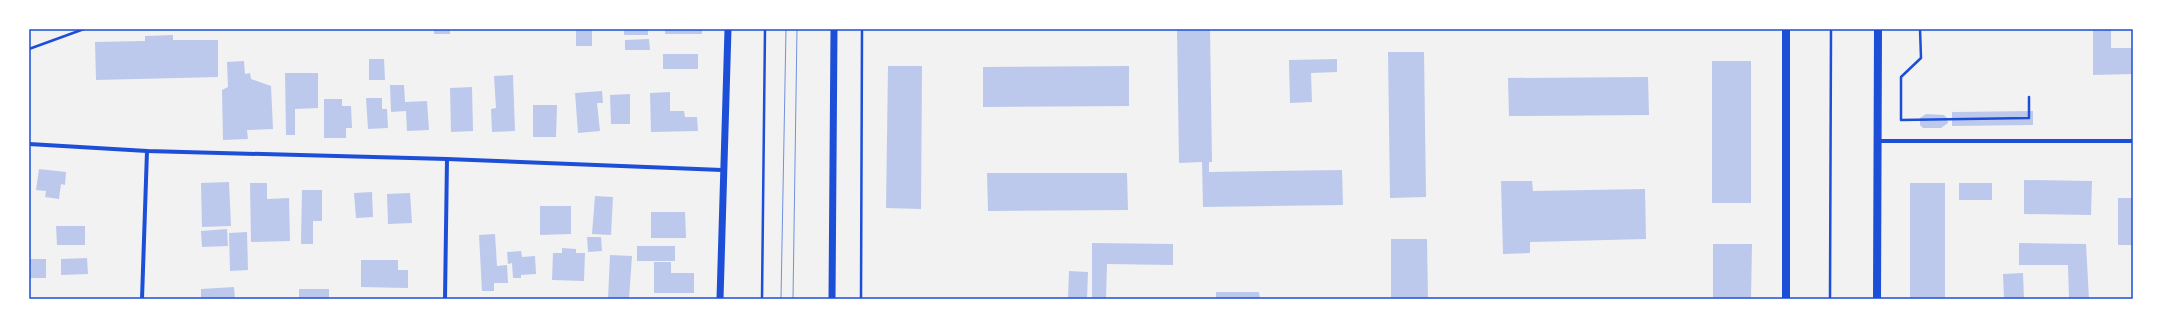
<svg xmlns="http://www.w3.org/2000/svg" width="2162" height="328" font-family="Lato,sans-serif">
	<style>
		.building { fill: #bdc9ec }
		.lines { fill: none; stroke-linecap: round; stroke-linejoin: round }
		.path { stroke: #1d4ed8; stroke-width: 2.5 }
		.minor { stroke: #1d4ed8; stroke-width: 4 }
		.tertiary { stroke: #1d4ed8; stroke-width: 7 }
		.secondary { stroke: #1d4ed8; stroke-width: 8 }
		.tram { stroke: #7290e2; stroke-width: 1 }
		.neatline { fill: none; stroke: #1d4ed8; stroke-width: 1.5 }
	</style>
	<rect width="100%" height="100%" fill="#f2f2f2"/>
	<g class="building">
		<rect x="434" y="29" width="16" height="5"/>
		<rect x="576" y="29" width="16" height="17"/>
		<rect x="624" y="29" width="24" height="6"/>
		<rect x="665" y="29" width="37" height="5"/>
		<polygon points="1177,29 1210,29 1212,162 1209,162 1209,172 1342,170 1343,205 1203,207 1202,162 1179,163"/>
		<polygon points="2093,29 2111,29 2111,48 2133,48 2133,74 2093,75"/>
		<polygon points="173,35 173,40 218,40 218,77 96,80 95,42 145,41 145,36"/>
		<polygon points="649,39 650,50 625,50 625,40"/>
		<polygon points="1388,52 1424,52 1426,197 1390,198"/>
		<rect x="663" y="54" width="35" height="15"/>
		<polygon points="369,59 384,59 385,80 369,80"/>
		<polygon points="1337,59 1337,72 1311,73 1312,102 1290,103 1289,60"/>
		<polygon points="244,61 245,74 250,73 251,79 271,86 273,129 247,130 248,139 223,140 222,90 228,87 227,62"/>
		<rect x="1712" y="61" width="39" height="142"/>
		<polygon points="888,66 922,66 921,209 886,208"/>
		<polygon points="1129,66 1129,106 983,107 983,67"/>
		<polygon points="285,73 318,73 318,108 295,109 295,135 286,135"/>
		<polygon points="513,75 515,131 492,132 491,109 496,108 494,76"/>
		<polygon points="1648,77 1649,115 1509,116 1508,78"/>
		<polygon points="390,85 404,85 405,102 427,101 429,130 407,131 406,111 391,112"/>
		<polygon points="472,87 473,131 451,132 450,88"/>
		<polygon points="602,91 603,103 597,103 600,131 578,133 575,93"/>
		<polygon points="670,92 670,111 684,111 685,117 697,117 698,131 651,132 650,93"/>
		<polygon points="630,94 630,124 611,124 610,95"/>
		<polygon points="366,98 382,98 382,109 387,109 388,128 368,129"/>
		<polygon points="324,99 342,99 342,106 351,106 352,128 346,128 346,138 324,138"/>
		<polygon points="533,105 557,105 556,137 533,137"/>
		<polygon points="2033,111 2033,125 1952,126 1952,112"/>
		<polygon points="1926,114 1944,115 1947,118 1948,123 1941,128 1923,128 1920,125 1920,118"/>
		<polygon points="39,169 66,172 65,185 61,184 59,199 45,197 46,191 36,190"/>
		<polygon points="987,173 1127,173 1128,210 988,211"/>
		<polygon points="2024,180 2092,181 2091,215 2024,214"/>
		<polygon points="1501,181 1532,181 1533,191 1645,189 1646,239 1530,242 1530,253 1503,254"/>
		<polygon points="229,182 231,226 202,227 201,183"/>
		<polygon points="250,183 267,183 267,199 289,198 290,241 251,242"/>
		<rect x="1910" y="183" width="35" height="116"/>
		<rect x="1959" y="183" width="33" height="17"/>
		<polygon points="302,190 322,190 322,221 313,221 313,244 301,244"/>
		<polygon points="372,192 373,217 356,218 354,193"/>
		<polygon points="410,193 412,223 388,224 387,194"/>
		<polygon points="595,196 613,197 611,235 592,234"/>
		<rect x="2118" y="198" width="15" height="47"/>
		<polygon points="540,206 571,206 571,234 540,235"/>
		<polygon points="651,212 685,212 686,238 651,238"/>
		<polygon points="56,226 85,226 85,245 57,245"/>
		<polygon points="227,229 228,246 202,247 201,231"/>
		<polygon points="247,232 248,270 230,271 229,233"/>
		<polygon points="495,234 497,266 507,265 508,283 494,283 494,291 482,291 479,235"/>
		<polygon points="587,237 601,237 602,251 588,252"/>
		<polygon points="1391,239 1427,239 1428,299 1391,299"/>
		<polygon points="1092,243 1173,244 1173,265 1107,264 1106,299 1092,299"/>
		<polygon points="2019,243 2086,244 2089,299 2069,299 2068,265 2019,265"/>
		<polygon points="1713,244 1752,244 1751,299 1713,299"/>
		<rect x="637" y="246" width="38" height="15"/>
		<polygon points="562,248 576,249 576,253 585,253 584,281 552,280 553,253 562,253"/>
		<polygon points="521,251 522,257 535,256 536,274 521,275 521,278 513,278 512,263 508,264 507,252"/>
		<polygon points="610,255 632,256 629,299 608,299"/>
		<polygon points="87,258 88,274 61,275 61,259"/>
		<rect x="29" y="259" width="17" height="19"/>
		<polygon points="361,260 398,260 398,270 408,270 408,288 361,287"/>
		<polygon points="654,262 671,262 671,273 694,273 694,293 654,293"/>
		<polygon points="1069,271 1088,272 1087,299 1068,299"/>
		<polygon points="2023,273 2024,299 2004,299 2003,274"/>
		<polygon points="234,287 235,299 201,299 201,289"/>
		<rect x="299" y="289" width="30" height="10"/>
		<polygon points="1216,292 1259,292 1260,299 1216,299"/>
	</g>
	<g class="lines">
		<g class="path">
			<polyline points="1920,29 1921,58 1901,77 1901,120 2029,118 2029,97"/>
			<polyline points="29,49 84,29"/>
			<polyline points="762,299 765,29"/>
			<polyline points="861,299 862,29"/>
			<polyline points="1830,299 1831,29"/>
		</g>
		<g class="minor">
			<polyline points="1878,141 2133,141"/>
			<polyline points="29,144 147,151 447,159 722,170"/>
			<polyline points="142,299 147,151"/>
			<polyline points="445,299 447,159"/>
		</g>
		<g class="tertiary">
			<polyline points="720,299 728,29"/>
			<polyline points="832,299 834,29"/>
		</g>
		<g class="secondary">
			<polyline points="1786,299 1786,29"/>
			<polyline points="1877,299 1878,29"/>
		</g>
		<g class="tram">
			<polyline points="781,299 786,29"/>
			<polyline points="793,299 797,29"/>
		</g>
	</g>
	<rect width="2162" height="328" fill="none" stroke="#ffffff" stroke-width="60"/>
	<rect x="30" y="30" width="2102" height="268" class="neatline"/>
</svg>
